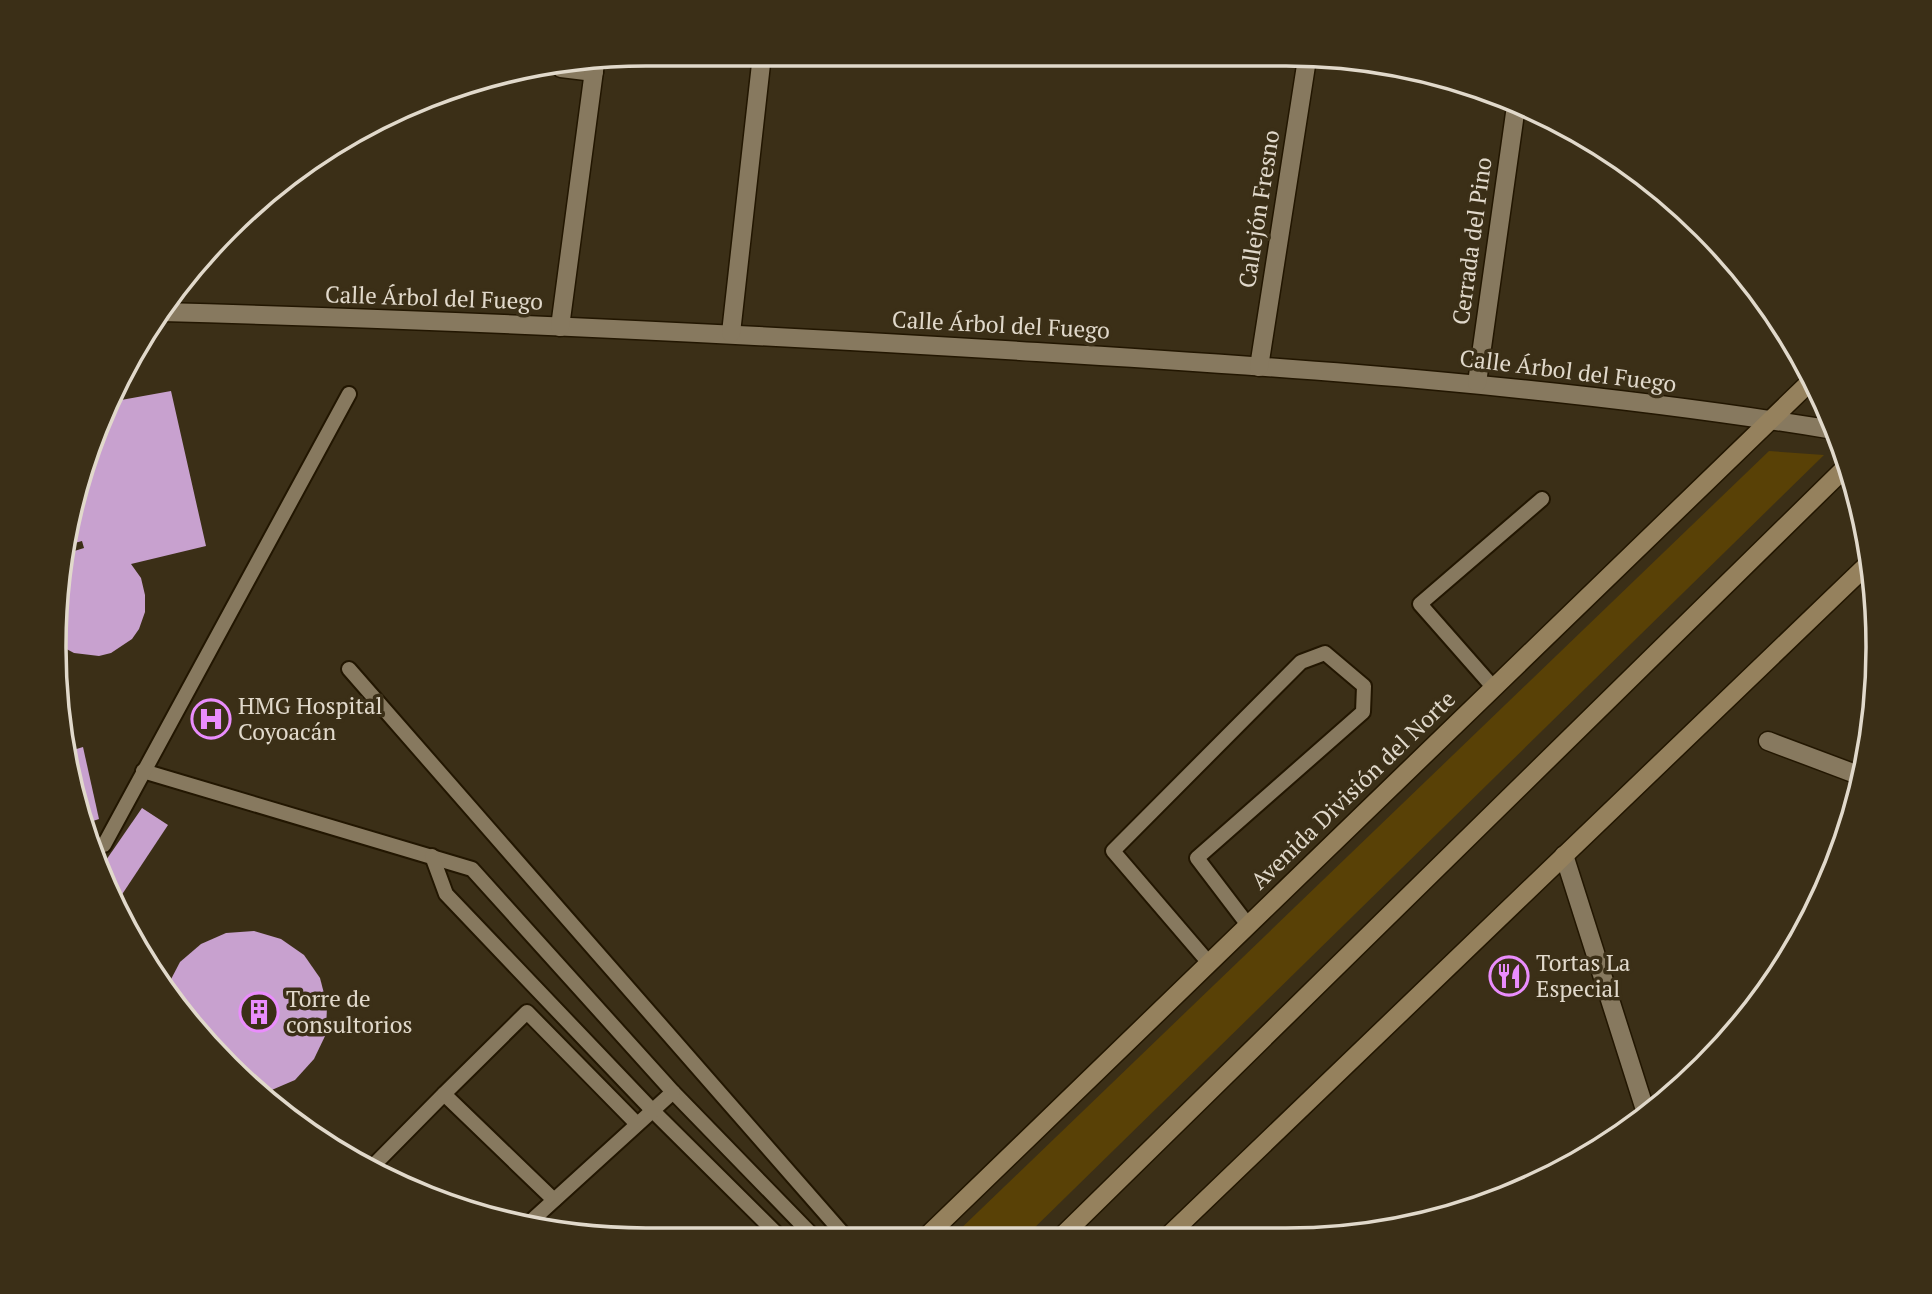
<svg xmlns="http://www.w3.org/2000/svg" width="1932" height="1294" font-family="'PT Serif',serif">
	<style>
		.green { fill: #594106 }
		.building { fill: #c8a1cf }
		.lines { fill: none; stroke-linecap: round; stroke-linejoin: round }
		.lane-casing { stroke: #221601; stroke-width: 18 }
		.street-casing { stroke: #221601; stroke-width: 21 }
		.secondary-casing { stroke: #221601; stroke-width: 21 }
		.lane { stroke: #87795f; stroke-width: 14 }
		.street { stroke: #87795f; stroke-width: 18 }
		.secondary { stroke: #95815d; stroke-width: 18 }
		.labels { text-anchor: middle; stroke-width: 7; stroke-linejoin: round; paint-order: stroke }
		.street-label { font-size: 23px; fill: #e1d9cb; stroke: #3b2f17 }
		.poi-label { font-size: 23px; fill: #e1d9cb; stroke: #3b2f17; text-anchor: start }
		.rim { fill: none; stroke: #e1d9cb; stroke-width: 3.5 }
	</style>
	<rect width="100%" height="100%" fill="#3b2f17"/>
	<polygon class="green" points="1769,451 1824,455 1025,1237 952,1237"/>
	<g class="building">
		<polygon points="171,391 206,546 131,564 141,578 145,595 145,612 139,629 132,639 111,653 99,656 74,653 59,645 56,608 68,553 84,548 82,541 71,544 99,421 110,402"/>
		<polygon points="83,747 99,819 84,824 74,800 70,751"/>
		<polygon points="142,808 168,825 117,902 102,866"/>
		<polygon points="254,931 281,939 304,955 320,978 327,1005 326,1034 314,1059 295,1080 260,1095 168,985 180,962 201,944 226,933"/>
	</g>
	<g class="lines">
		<g class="lane-casing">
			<g id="lane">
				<polyline points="349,669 845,1236"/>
				<polyline points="1493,687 1420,604 1542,499"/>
				<polyline points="143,771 472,869 673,1092 813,1236"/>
				<polyline points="94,847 104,845 349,394"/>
				<polyline points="432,856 446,894 653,1111 779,1236"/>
				<polyline points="1209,963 1113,851 1301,662 1325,653 1364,686 1363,712 1197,858 1248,925"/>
				<polyline points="370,1169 444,1094"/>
				<polyline points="554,1200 444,1094 527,1012 637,1124"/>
				<polyline points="529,1223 673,1092"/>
			</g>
		</g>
		<g class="street-casing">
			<g id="street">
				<polyline points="561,68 594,72"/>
				<path d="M162 312C454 320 746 334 1037 352 1304 368 1570 387 1834 430"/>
				<polyline points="560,327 595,63"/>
				<polyline points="731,333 762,55"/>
				<polyline points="1259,367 1307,59"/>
				<polyline points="1477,383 1516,106"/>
				<polyline points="1768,741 1861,776"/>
				<polyline points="1564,855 1647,1116"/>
			</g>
		</g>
		<g class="secondary-casing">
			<g id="secondary">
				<polyline points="927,1236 1813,379"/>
				<polyline points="1061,1237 1847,466"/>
				<polyline points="1166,1238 1869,563"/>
			</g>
		</g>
		<use href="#lane" class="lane"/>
		<use href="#street" class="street"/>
		<use href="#secondary" class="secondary"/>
	</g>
	<defs>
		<g id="hospital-ring" transform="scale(2.0125)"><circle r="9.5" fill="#3b2f17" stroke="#ea8dfd" stroke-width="1.5"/><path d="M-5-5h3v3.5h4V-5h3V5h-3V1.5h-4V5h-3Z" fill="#ea8dfd"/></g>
		<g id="restaurant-ring" transform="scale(2.0125)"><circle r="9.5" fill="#3b2f17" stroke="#ea8dfd" stroke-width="1.5"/><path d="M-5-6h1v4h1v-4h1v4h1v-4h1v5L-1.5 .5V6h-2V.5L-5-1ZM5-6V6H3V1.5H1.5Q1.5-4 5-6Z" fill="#ea8dfd"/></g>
		<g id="building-ring" transform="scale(2.0125)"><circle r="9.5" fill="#3b2f17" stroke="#ea8dfd" stroke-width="1.5"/><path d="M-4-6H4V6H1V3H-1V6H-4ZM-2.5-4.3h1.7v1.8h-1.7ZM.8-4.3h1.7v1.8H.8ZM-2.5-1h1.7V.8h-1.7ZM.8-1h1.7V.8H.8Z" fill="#ea8dfd"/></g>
	</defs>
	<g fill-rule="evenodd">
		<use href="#hospital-ring" x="211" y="719"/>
		<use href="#restaurant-ring" x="1509" y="976"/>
		<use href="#building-ring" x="259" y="1012"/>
	</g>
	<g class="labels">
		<g class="street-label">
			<text transform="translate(1259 209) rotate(-81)" y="8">Callejón Fresno</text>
			<text transform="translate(1472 241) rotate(-82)" y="8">Cerrada del Pino</text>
			<text transform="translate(434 298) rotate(2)" y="8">Calle Árbol del Fuego</text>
			<text transform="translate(1001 325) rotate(3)" y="8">Calle Árbol del Fuego</text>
			<text transform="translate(1568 371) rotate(7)" y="8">Calle Árbol del Fuego</text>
			<text transform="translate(1353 790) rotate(-44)" y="8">Avenida División del Norte</text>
		</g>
		<g class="poi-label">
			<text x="238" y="714">HMG Hospital<tspan x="238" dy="26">Coyoacán</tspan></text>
			<text x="1536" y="971">Tortas La<tspan x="1536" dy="26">Especial</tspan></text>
			<text x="286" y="1007">Torre de<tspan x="286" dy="26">consultorios</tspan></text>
		</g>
	</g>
	<path d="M0 0H1932V1294H0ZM646 66H1286A580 580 0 0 1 1866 646V648A580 580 0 0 1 1286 1228H646A580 580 0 0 1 66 648V646A580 580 0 0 1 646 66Z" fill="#3b2f17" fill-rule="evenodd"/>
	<path class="rim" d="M646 66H1286A580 580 0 0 1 1866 646V648A580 580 0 0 1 1286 1228H646A580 580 0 0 1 66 648V646A580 580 0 0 1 646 66Z"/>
</svg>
